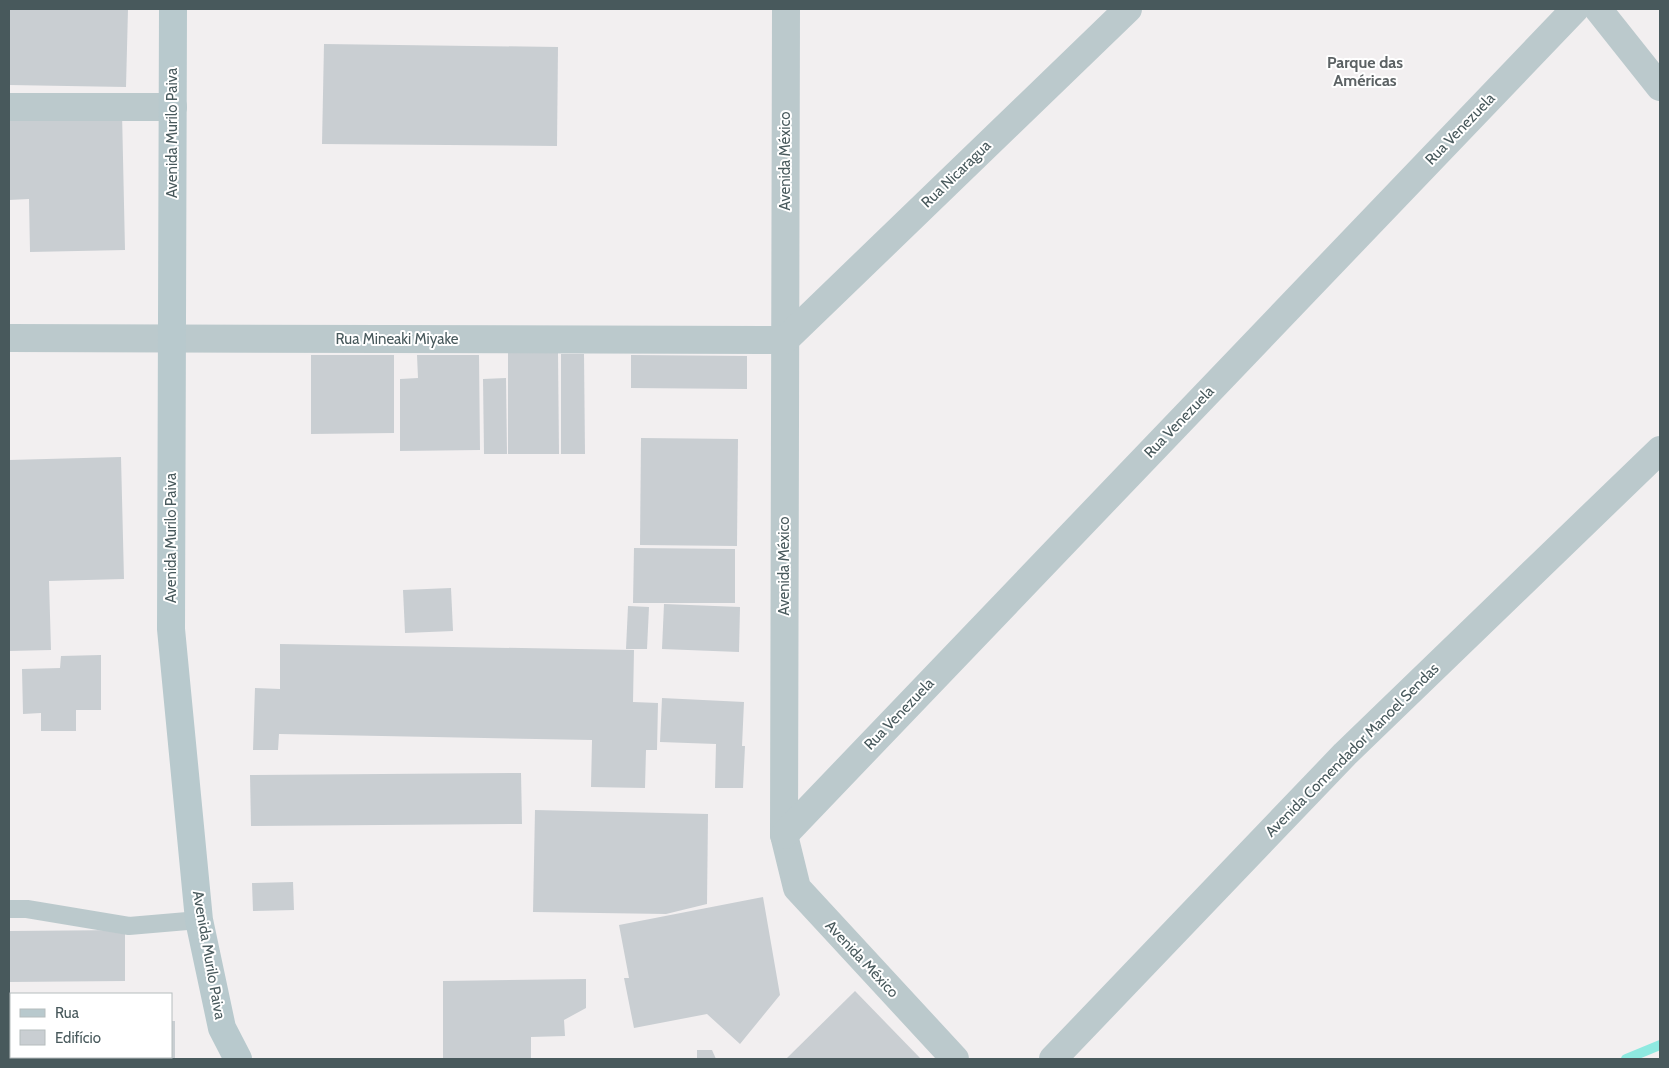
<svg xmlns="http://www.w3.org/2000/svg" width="1669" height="1068" font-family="Cabin,sans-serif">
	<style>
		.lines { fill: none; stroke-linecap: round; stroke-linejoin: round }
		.stream { stroke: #8ee9e0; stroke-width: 10 }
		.building { fill: #c9ced2 }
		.lane { stroke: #bbc9cc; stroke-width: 18 }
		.street { stroke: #bbc9cc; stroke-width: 28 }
		.secondary { stroke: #b8c9cd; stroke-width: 28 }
		.labels { text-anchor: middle; stroke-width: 4; stroke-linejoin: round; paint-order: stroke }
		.street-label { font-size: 15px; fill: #48595c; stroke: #fff }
		.neighbourhood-label { font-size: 16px; font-weight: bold; fill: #5c6264; stroke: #fff }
	</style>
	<rect width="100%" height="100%" fill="#f2eff0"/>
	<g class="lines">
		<polyline class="stream" points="1626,1059 1660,1045"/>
	</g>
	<g class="building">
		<polygon points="9,9 128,9 126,87 9,85"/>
		<polygon points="324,44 558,47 557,146 322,144"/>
		<polygon points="122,112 125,250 30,252 29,199 9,200 9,114"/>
		<polygon points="508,353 558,353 559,454 508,454"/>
		<polygon points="561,354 584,354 585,454 561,454"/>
		<polygon points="311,355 394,355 394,433 311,434"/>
		<polygon points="417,355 479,355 480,450 400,451 400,379 418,378"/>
		<polygon points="631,355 747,356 747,389 631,388"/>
		<polygon points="506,378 507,454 484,454 483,379"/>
		<polygon points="641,438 738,439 737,546 640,545"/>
		<polygon points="121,457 124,579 49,581 51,650 9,651 9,460"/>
		<polygon points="634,548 735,549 735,603 633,603"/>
		<polygon points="451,588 453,631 405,633 403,590"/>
		<polygon points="664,604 740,607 739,652 662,649"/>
		<polygon points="628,606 649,607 647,649 626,649"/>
		<polygon points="280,644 634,650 633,702 658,703 657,750 646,750 645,788 591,787 592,740 279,734 278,750 253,750 255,688 280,689"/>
		<polygon points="101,655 101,710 76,710 76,731 41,731 41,713 23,714 22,669 60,668 61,656"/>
		<polygon points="662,698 744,702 742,746 745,746 743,788 715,788 716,744 660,742"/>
		<polygon points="521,773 522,824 251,826 250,775"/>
		<polygon points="535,810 708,814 707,904 666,914 533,912"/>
		<polygon points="293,882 294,910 253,911 252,883"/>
		<polygon points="763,897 780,995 740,1044 707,1014 634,1028 624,978 629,978 619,925"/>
		<polygon points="125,930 125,981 9,982 9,931"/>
		<polygon points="586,979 586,1008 564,1020 565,1036 531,1037 531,1059 443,1059 443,981"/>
		<polygon points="855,991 921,1059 786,1059"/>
		<polygon points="9,1021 11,1021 11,1057 171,1057 171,1021 175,1021 175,1059 9,1059"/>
		<polygon points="697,1050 712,1050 716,1059 697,1059"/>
	</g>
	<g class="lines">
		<polyline class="lane" points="9,909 27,909 129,926 199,920"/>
		<g class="street">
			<polyline points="786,9 784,835 797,888 955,1059"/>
			<polyline points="1598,9 1660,87"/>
			<polyline points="9,107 173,107"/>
			<polyline points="9,338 785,340 1128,9"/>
			<polyline points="784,835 1575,9"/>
			<polyline points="1053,1059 1345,754 1660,450"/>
		</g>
		<polyline class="secondary" points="173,9 171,629 199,920 222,1028 238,1059"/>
	</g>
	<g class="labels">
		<g class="street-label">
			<text transform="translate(1460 129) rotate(-46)" y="5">Rua Venezuela</text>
			<text transform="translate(172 133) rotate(-90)" y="5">Avenida Murilo Paiva</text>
			<text transform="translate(785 161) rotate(-90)" y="5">Avenida México</text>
			<text transform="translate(956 174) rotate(-44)" y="5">Rua Nicaragua</text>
			<text x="397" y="344">Rua Mineaki Miyake</text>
			<text transform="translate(1179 422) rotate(-46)" y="5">Rua Venezuela</text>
			<text transform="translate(171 538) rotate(-90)" y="5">Avenida Murilo Paiva</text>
			<text transform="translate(784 566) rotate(-90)" y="5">Avenida México</text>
			<text transform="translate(899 714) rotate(-46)" y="5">Rua Venezuela</text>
			<text transform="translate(1352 750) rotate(-45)" y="5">Avenida Comendador Manoel Sendas</text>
			<text transform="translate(209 955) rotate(80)" y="5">Avenida Murilo Paiva</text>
			<text transform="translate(862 959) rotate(47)" y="5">Avenida México</text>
		</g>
		<g class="neighbourhood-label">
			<text x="1365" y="68">Parque das<tspan x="1365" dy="18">Américas</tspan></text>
		</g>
	</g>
	<rect width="1669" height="1068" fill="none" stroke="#48595c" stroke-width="20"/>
	<rect x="10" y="993" width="162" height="65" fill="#ffffff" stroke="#b6bdbe"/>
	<rect x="20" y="1009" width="25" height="8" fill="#b8c9cd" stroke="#b6bdbe"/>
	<text x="55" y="1018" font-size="15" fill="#48595c">Rua</text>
	<rect x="20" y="1030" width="25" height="15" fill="#c9ced2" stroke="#b6bdbe"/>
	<text x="55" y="1043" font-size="15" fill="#48595c">Edifício</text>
</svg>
